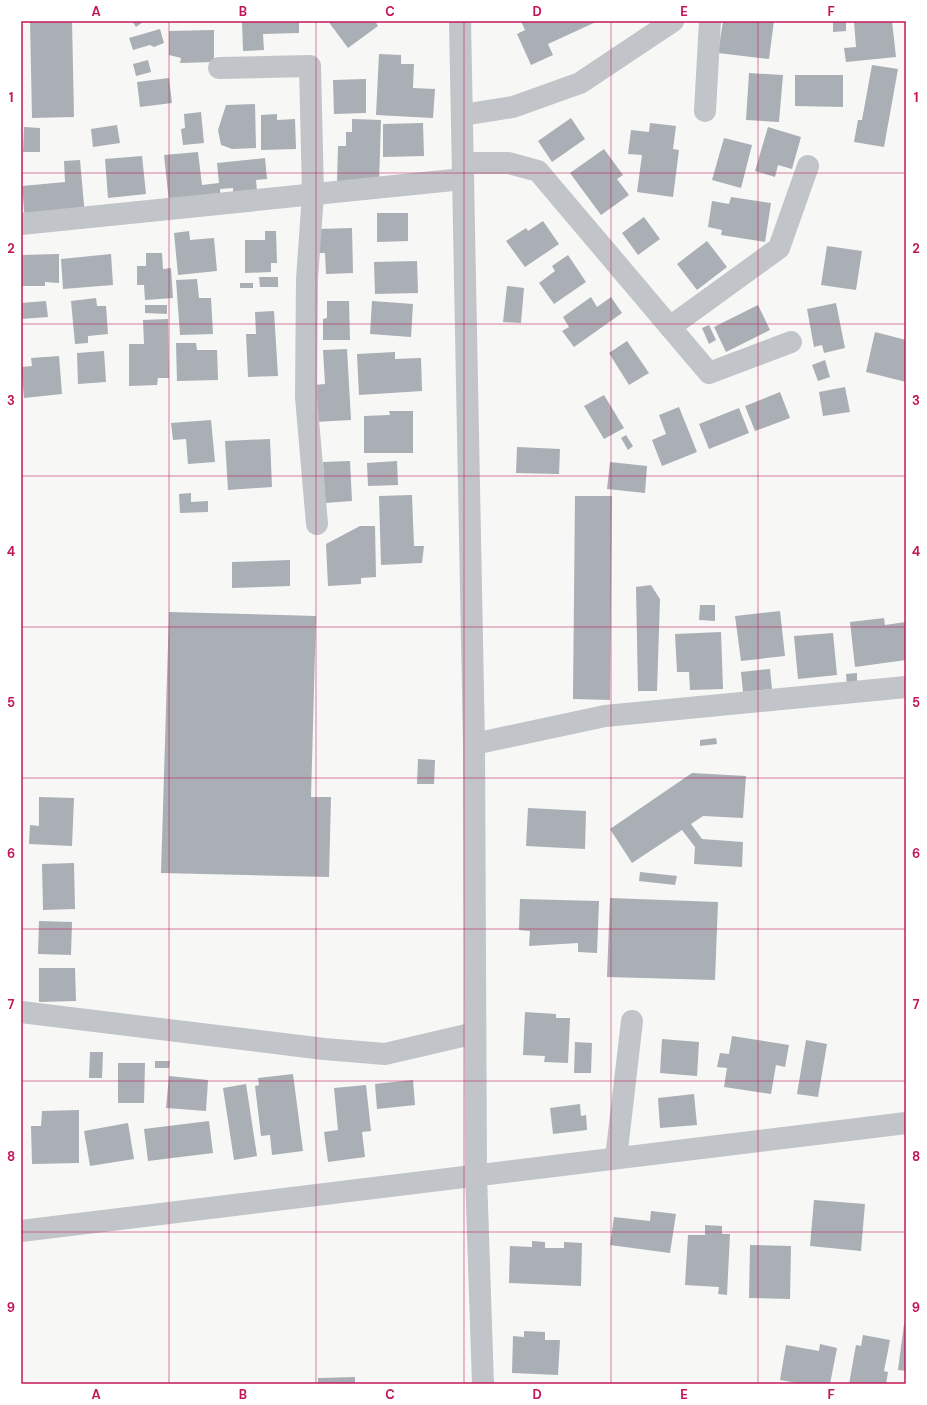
<svg xmlns="http://www.w3.org/2000/svg" width="927" height="1405" font-family="'DM Sans',sans-serif">
	<style>
		.building { fill: #a9afb5 }
		.lines { fill: none; stroke-linecap: round; stroke-linejoin: round }
		.minor { stroke: #c1c4c8; stroke-width: 22 }
		.tertiary { stroke: #c1c4c8; stroke-width: 22 }
		.grid { fill: none; stroke: #c2185b; stroke-width: 1; stroke-opacity: 0.55 }
		.neatline { fill: none; stroke: #c2185b; stroke-width: 1.5 }
		.grid-label { font-size: 13px; text-anchor: middle; font-weight: bold; fill: #c2185b }
	</style>
	<rect width="100%" height="100%" fill="#f7f7f5"/>
	<g class="building">
		<polygon points="30,21 72,21 74,117 32,118"/>
		<polygon points="132,21 144,21 136,27"/>
		<polygon points="242,21 299,21 299,33 263,34 264,50 243,51"/>
		<polygon points="328,21 375,21 378,26 348,48"/>
		<polygon points="521,21 598,21 548,44 553,55 531,65 517,34 525,30"/>
		<polygon points="723,21 774,21 769,59 718,53"/>
		<polygon points="833,21 846,21 846,31 833,32"/>
		<polygon points="854,21 892,21 896,57 846,62 844,48 856,47"/>
		<polygon points="160,29 164,43 154,47 150,45 133,50 129,38"/>
		<polygon points="214,30 214,62 180,63 181,58 169,55 169,31"/>
		<polygon points="379,54 401,55 401,64 414,64 413,88 435,89 433,118 376,115"/>
		<polygon points="148,60 151,72 136,76 133,64"/>
		<polygon points="872,65 898,69 884,147 854,142 858,120 862,120"/>
		<polygon points="749,73 783,75 779,122 746,120"/>
		<polygon points="795,75 843,75 843,107 795,106"/>
		<polygon points="169,78 172,103 140,107 137,82"/>
		<polygon points="366,79 366,113 334,114 333,80"/>
		<polygon points="255,104 256,148 232,149 221,145 218,130 226,105"/>
		<polygon points="201,112 204,143 183,145 181,129 185,128 184,114"/>
		<polygon points="277,114 277,120 295,119 296,149 261,150 261,115"/>
		<polygon points="571,118 585,139 552,162 538,141"/>
		<polygon points="352,119 381,120 379,183 337,182 338,146 346,146 346,132 352,132"/>
		<polygon points="423,123 424,156 383,157 383,124"/>
		<polygon points="650,123 676,126 673,149 679,150 673,197 637,192 642,155 628,154 631,130 649,132"/>
		<polygon points="117,125 120,143 93,147 91,129"/>
		<polygon points="24,127 40,128 40,152 23,152"/>
		<polygon points="768,127 801,137 792,169 778,165 775,177 755,171"/>
		<polygon points="724,138 752,145 741,188 712,180"/>
		<polygon points="604,149 623,175 617,179 629,195 601,215 570,173"/>
		<polygon points="198,152 202,185 219,183 217,163 265,158 267,179 256,180 257,191 233,194 233,188 220,189 221,202 169,202 164,155"/>
		<polygon points="142,156 146,194 108,198 105,159"/>
		<polygon points="80,160 85,216 25,221 22,186 65,182 64,161"/>
		<polygon points="731,197 771,203 765,242 721,235 722,230 708,227 712,201 729,204"/>
		<polygon points="377,213 408,213 408,241 377,242"/>
		<polygon points="644,217 660,239 638,255 622,233"/>
		<polygon points="543,221 559,244 525,267 506,241 526,228 528,231"/>
		<polygon points="352,228 353,273 326,274 325,253 319,253 318,229"/>
		<polygon points="189,231 190,240 214,238 217,271 178,275 174,233"/>
		<polygon points="265,231 276,231 277,263 271,263 271,272 245,273 245,240 265,240"/>
		<polygon points="707,241 727,267 697,290 677,264"/>
		<polygon points="827,246 862,251 856,290 821,285"/>
		<polygon points="146,253 162,253 163,269 171,268 173,298 145,300 144,285 137,285 137,266 146,266"/>
		<polygon points="59,254 59,283 45,282 45,286 21,286 21,255"/>
		<polygon points="111,254 113,285 63,289 61,259"/>
		<polygon points="568,255 586,282 554,304 539,283 555,271 552,266"/>
		<polygon points="417,261 418,293 375,294 374,262"/>
		<polygon points="259,277 278,277 278,287 260,287"/>
		<polygon points="197,279 199,298 211,298 213,334 180,335 176,280"/>
		<rect x="240" y="283" width="13" height="5"/>
		<polygon points="507,286 524,288 521,323 503,322"/>
		<polygon points="591,297 597,307 611,297 622,313 574,347 562,331 569,327 563,317"/>
		<polygon points="96,298 97,306 106,306 108,334 88,336 88,343 75,344 71,301"/>
		<polygon points="46,301 48,317 21,319 21,303"/>
		<polygon points="327,301 349,301 350,340 323,340 323,319 327,318"/>
		<polygon points="372,301 413,304 411,337 370,334"/>
		<polygon points="836,303 845,348 824,353 822,345 814,347 807,309"/>
		<polygon points="145,305 167,305 167,314 145,313"/>
		<polygon points="758,305 770,330 726,352 714,327"/>
		<polygon points="274,311 278,376 248,377 246,334 256,334 255,312"/>
		<polygon points="168,319 169,378 158,378 157,385 129,386 129,344 144,344 143,320"/>
		<polygon points="709,325 716,340 709,344 702,328"/>
		<polygon points="875,332 906,340 906,382 866,372"/>
		<polygon points="627,341 649,373 629,385 609,353"/>
		<polygon points="176,343 196,343 197,350 217,350 218,380 177,381"/>
		<polygon points="347,349 351,420 315,422 314,385 325,384 323,350"/>
		<polygon points="104,351 106,382 78,384 77,353"/>
		<polygon points="395,352 395,359 421,358 422,391 359,395 357,354"/>
		<polygon points="59,356 62,394 24,398 21,367 32,366 31,358"/>
		<polygon points="825,360 830,377 818,381 812,365"/>
		<polygon points="845,387 850,412 823,416 819,392"/>
		<polygon points="780,392 790,418 755,431 745,406"/>
		<polygon points="604,395 624,428 604,439 584,406"/>
		<polygon points="679,407 697,452 662,466 652,440 666,434 659,415"/>
		<polygon points="739,408 749,433 709,449 699,424"/>
		<polygon points="389,411 413,411 413,453 364,453 364,416 390,415"/>
		<polygon points="211,420 215,462 188,464 186,439 173,440 171,423"/>
		<polygon points="626,435 633,446 628,450 621,438"/>
		<polygon points="270,439 272,487 228,490 225,441"/>
		<polygon points="517,447 560,449 559,474 516,473"/>
		<polygon points="350,461 352,501 325,503 323,462"/>
		<polygon points="397,461 398,485 368,486 367,463"/>
		<polygon points="610,462 647,466 645,493 607,489"/>
		<polygon points="191,493 191,502 208,501 208,512 180,513 179,494"/>
		<polygon points="412,495 414,546 424,546 422,563 381,565 379,496"/>
		<polygon points="575,496 612,496 610,700 573,699"/>
		<polygon points="360,526 375,526 376,577 361,578 361,584 328,586 326,544"/>
		<polygon points="290,560 290,586 232,588 232,562"/>
		<polygon points="651,585 660,599 657,691 638,691 636,587"/>
		<polygon points="700,605 715,605 715,621 699,620"/>
		<polygon points="780,611 785,656 741,661 735,616"/>
		<polygon points="169,612 316,616 311,797 331,797 329,877 161,873"/>
		<polygon points="884,618 885,625 906,622 906,660 855,667 850,622"/>
		<polygon points="721,632 723,689 690,690 689,672 677,672 675,634"/>
		<polygon points="833,633 837,675 798,679 794,636"/>
		<polygon points="770,669 772,689 743,692 741,672"/>
		<polygon points="857,673 857,685 847,686 846,674"/>
		<polygon points="716,738 717,744 700,746 700,740"/>
		<polygon points="418,759 435,760 434,784 417,784"/>
		<polygon points="692,773 746,776 743,818 703,816 691,824 702,839 743,842 742,867 694,864 695,847 682,830 632,863 610,829"/>
		<polygon points="39,797 74,798 72,846 29,844 30,825 39,826"/>
		<polygon points="528,808 586,811 585,849 526,846"/>
		<polygon points="74,863 75,909 43,910 42,864"/>
		<polygon points="640,872 677,876 675,885 639,881"/>
		<polygon points="610,898 718,902 715,980 607,977"/>
		<polygon points="520,899 599,901 597,953 578,952 578,943 529,946 530,931 519,930"/>
		<polygon points="39,921 72,922 71,955 38,954"/>
		<polygon points="39,968 75,968 76,1001 39,1002"/>
		<polygon points="525,1012 556,1014 556,1018 570,1018 568,1063 544,1062 545,1056 523,1055"/>
		<polygon points="732,1036 789,1045 785,1067 776,1065 771,1094 724,1087 727,1068 717,1067 720,1053 729,1054"/>
		<polygon points="662,1039 699,1042 697,1076 660,1073"/>
		<polygon points="806,1040 827,1044 818,1097 797,1094"/>
		<polygon points="575,1042 592,1043 591,1073 574,1073"/>
		<polygon points="90,1052 103,1052 102,1078 89,1078"/>
		<polygon points="155,1061 170,1061 169,1068 155,1068"/>
		<polygon points="118,1063 145,1063 144,1103 118,1103"/>
		<polygon points="293,1074 303,1151 272,1155 270,1135 261,1136 255,1086 259,1085 258,1078"/>
		<polygon points="169,1076 208,1080 206,1111 166,1108"/>
		<polygon points="413,1080 415,1105 377,1109 375,1084"/>
		<polygon points="246,1084 257,1156 234,1160 223,1088"/>
		<polygon points="366,1085 371,1131 362,1132 365,1157 328,1162 324,1132 338,1130 334,1088"/>
		<polygon points="694,1094 697,1125 660,1128 658,1098"/>
		<polygon points="580,1104 581,1116 586,1115 587,1130 553,1134 550,1108"/>
		<polygon points="79,1110 79,1163 32,1164 31,1126 41,1126 42,1111"/>
		<polygon points="209,1121 213,1153 148,1161 144,1129"/>
		<polygon points="128,1123 134,1159 90,1166 84,1131"/>
		<polygon points="814,1200 865,1204 861,1251 810,1246"/>
		<polygon points="651,1211 676,1214 670,1253 610,1245 614,1217 650,1221"/>
		<polygon points="705,1225 722,1226 722,1234 730,1234 727,1295 718,1294 719,1287 685,1285 688,1235 705,1235"/>
		<polygon points="532,1241 545,1242 545,1248 564,1248 564,1242 582,1243 581,1286 509,1283 510,1246 532,1247"/>
		<polygon points="750,1245 791,1246 790,1299 749,1298"/>
		<polygon points="904,1324 906,1325 906,1371 898,1370"/>
		<polygon points="524,1331 545,1332 545,1340 560,1340 558,1375 512,1373 513,1336 524,1337"/>
		<polygon points="863,1335 890,1340 884,1371 888,1372 886,1384 849,1384 856,1345 861,1346"/>
		<polygon points="820,1344 837,1348 830,1384 803,1384 780,1380 786,1345 819,1351"/>
		<polygon points="355,1377 355,1384 318,1384 318,1378"/>
	</g>
	<g class="lines">
		<g class="minor">
			<polyline points="219,68 310,66 313,194 307,279 306,397 317,524"/>
			<polyline points="705,111 710,21"/>
			<polyline points="463,115 513,107 580,83 673,21"/>
			<polyline points="463,163 509,163 538,171 709,373 791,342"/>
			<polyline points="21,224 463,179"/>
			<polyline points="670,327 779,248 808,166"/>
			<polyline points="474,744 605,716 906,687"/>
			<polyline points="21,1012 324,1049 385,1054 475,1033"/>
			<polyline points="616,1158 632,1021"/>
		</g>
		<g class="tertiary">
			<polyline points="460,21 474,744 476,1175 483,1384"/>
			<polyline points="21,1231 906,1123"/>
		</g>
	</g>
	<path class="grid" d="M169 21V1384M316 21V1384M464 21V1384M611 21V1384M758 21V1384M21 173H906M21 324H906M21 476H906M21 627H906M21 778H906M21 929H906M21 1081H906M21 1232H906"/>
	<rect width="927" height="1405" fill="none" stroke="#ffffff" stroke-width="44"/>
	<rect x="22" y="22" width="883" height="1361" class="neatline"/>
	<g class="grid-label">
		<text x="96" y="16">A</text>
		<text x="243" y="16">B</text>
		<text x="390" y="16">C</text>
		<text x="537" y="16">D</text>
		<text x="684" y="16">E</text>
		<text x="831" y="16">F</text>
		<text x="11" y="102">1</text>
		<text x="916" y="102">1</text>
		<text x="11" y="253">2</text>
		<text x="916" y="253">2</text>
		<text x="11" y="405">3</text>
		<text x="916" y="405">3</text>
		<text x="11" y="556">4</text>
		<text x="916" y="556">4</text>
		<text x="11" y="707">5</text>
		<text x="916" y="707">5</text>
		<text x="11" y="858">6</text>
		<text x="916" y="858">6</text>
		<text x="11" y="1009">7</text>
		<text x="916" y="1009">7</text>
		<text x="11" y="1161">8</text>
		<text x="916" y="1161">8</text>
		<text x="11" y="1312">9</text>
		<text x="916" y="1312">9</text>
		<text x="96" y="1399">A</text>
		<text x="243" y="1399">B</text>
		<text x="390" y="1399">C</text>
		<text x="537" y="1399">D</text>
		<text x="684" y="1399">E</text>
		<text x="831" y="1399">F</text>
	</g>
</svg>
